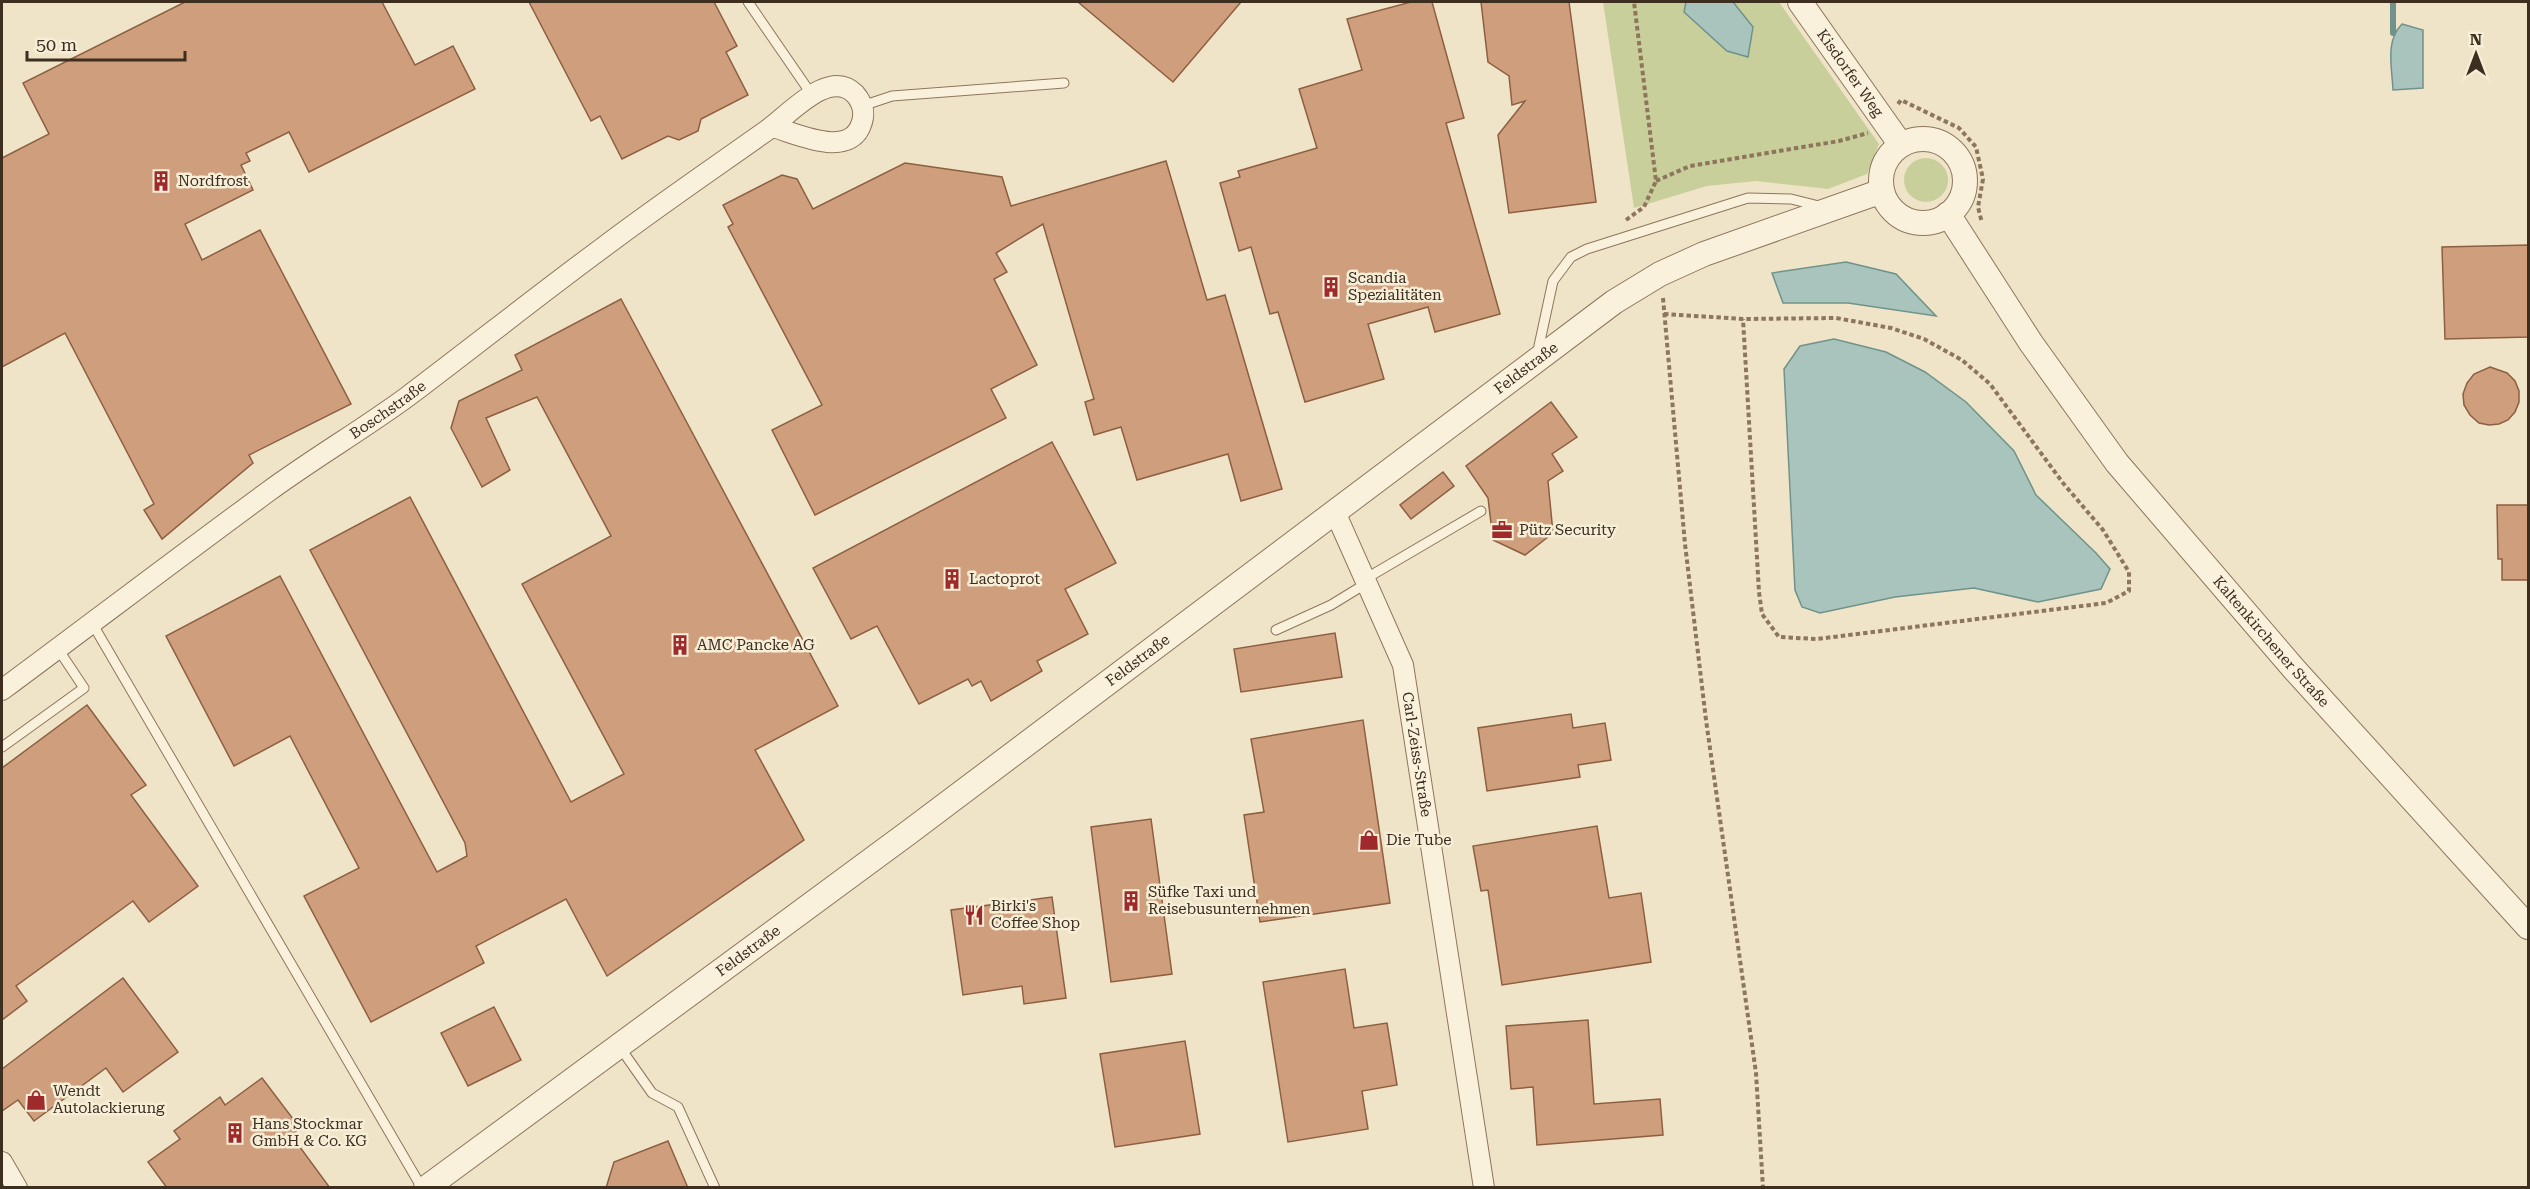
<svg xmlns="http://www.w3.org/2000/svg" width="2530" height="1189" font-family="'Roboto Serif',serif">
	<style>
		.green { fill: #c9cf9b }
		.water { fill: #a9c4bc; stroke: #6f938a; stroke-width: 1.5 }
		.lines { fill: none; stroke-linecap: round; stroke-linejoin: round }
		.stream { stroke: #6f938a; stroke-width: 6 }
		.building { fill: #cf9f7d; stroke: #8d5f41; stroke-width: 1.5 }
		.service-casing { stroke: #8d765c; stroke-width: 11 }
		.minor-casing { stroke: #8d765c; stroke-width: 22 }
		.tertiary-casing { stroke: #8d765c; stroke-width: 26 }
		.path { stroke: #8d765c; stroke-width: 4; stroke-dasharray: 4.5 3; stroke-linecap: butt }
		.service { stroke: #faf1dc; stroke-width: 9 }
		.minor { stroke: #faf1dc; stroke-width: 20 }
		.tertiary { stroke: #faf1dc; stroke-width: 24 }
		.labels { text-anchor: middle; stroke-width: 5; stroke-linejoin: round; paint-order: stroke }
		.street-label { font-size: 15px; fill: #3d2e20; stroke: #f7eed8 }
		.poi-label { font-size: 15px; fill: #3d2e20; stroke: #f7eed8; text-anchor: start }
	</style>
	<rect width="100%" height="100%" fill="#f0e4c8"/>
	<g class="green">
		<polygon points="1603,2 1686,2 1684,12 1727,51 1753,27 1733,2 1779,2 1879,144 1867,174 1828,189 1756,181 1707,186 1634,208"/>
		<circle cx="1926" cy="180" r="22"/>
	</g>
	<g class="water">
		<polygon points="1686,2 1733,2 1753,27 1748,57 1727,51 1684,12"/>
		<path d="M2402 24 2423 30V88L2393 90C2392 67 2385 41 2402 24Z"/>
		<polygon points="1846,262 1896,274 1936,316 1848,303 1783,303 1772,273"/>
		<polygon points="1834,339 1886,352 1925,372 1966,402 2014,451 2036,495 2096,553 2110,569 2101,589 2038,602 1974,588 1895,597 1820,613 1802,607 1795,590 1784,369 1800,346"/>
	</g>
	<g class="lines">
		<polyline class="stream" points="2393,33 2393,2"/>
	</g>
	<g class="building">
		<polygon points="185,2 382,2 415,65 453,46 475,89 309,172 289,132 246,153 250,161 241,165 253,190 185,224 202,260 260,230 351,404 249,455 253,463 162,539 144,510 154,504 65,333 2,367 2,158 49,134 23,83"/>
		<polygon points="529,2 714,2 737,46 726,52 748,95 701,119 698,131 679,140 668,136 622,159 600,116 591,121"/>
		<polygon points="1078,2 1241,2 1173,82"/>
		<polygon points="1411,2 1432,2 1464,118 1446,123 1500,314 1435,332 1428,307 1368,324 1384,379 1305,402 1278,312 1270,314 1251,247 1239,251 1220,183 1240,177 1238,171 1317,148 1299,89 1362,70 1347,19"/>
		<polygon points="1481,2 1569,2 1596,202 1509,213 1498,135 1525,101 1512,105 1509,76 1488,62"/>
		<polygon points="1166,161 1207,300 1225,295 1282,489 1241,501 1228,454 1137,480 1121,427 1094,435 1085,402 1094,399 1043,224 996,253 1007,272 994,279 1037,365 991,389 1006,418 815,515 772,430 822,405 728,227 733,224 723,205 782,175 797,179 813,209 905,163 1002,177 1011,206"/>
		<polygon points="2529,245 2529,337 2445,339 2442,247"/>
		<polygon points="621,299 838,706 755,750 804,840 607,976 566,899 476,946 484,963 371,1022 304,896 359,868 290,736 234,766 166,636 280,576 437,872 467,856 465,843 310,550 410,497 571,802 624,774 522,584 611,536 537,397 486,418 510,470 482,487 451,428 459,401 522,370 515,355"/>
		<polygon points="2490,367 2507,373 2515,381 2519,391 2519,402 2515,412 2508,420 2499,424 2489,425 2479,423 2470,415 2464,405 2463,394 2467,383 2474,374"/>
		<polygon points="1551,402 1577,437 1552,454 1563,471 1548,481 1553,533 1525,555 1493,540 1488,498 1466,466"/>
		<polygon points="1052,442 1116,563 1065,589 1088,634 1037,661 1042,671 991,701 981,681 972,686 968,679 919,704 877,626 851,639 813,568"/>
		<polygon points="1443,472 1454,486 1411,519 1400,505"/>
		<polygon points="2497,505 2529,505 2529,580 2502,580 2502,559 2498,559"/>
		<polygon points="1335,633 1342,677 1241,692 1234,649"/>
		<polygon points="87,705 146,785 131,795 198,886 149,922 133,901 16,986 27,1001 2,1020 2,768"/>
		<polygon points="1571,714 1573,728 1605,723 1611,760 1578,765 1580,777 1487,791 1478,728"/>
		<polygon points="1363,720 1390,903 1260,922 1244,815 1264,812 1251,739"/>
		<polygon points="1151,819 1172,974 1111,982 1091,827"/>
		<polygon points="1597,826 1609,898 1641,893 1651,962 1502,985 1488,890 1481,891 1473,846"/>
		<polygon points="1052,897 1066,998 1024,1004 1022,986 963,995 951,910"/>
		<polygon points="1345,969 1354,1028 1387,1023 1397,1085 1362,1091 1368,1129 1288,1142 1263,982"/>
		<polygon points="123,978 178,1052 123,1092 106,1068 34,1121 18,1100 2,1111 2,1069"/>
		<polygon points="494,1007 521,1060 468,1086 441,1033"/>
		<polygon points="1588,1020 1594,1104 1660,1099 1663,1135 1537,1145 1533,1087 1511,1089 1506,1026"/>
		<polygon points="1185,1041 1200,1134 1115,1147 1100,1054"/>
		<polygon points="262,1078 300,1128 291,1135 330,1188 167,1188 148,1162 180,1139 174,1131 220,1097 225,1105"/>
		<polygon points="668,1141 688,1188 606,1188 614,1162"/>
	</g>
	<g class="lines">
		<g class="service-casing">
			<g id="service">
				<polyline points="748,2 812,95"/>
				<polyline points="862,106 892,96 1064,83"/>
				<polyline points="1537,355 1553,281 1571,257 1587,249 1748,198 1791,199 1819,206"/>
				<polyline points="1365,579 1481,511"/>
				<polyline points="92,623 422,1188"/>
				<polyline points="1276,630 1331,605 1367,583"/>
				<polyline points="2,747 84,688 58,649"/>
				<polyline points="619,1046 652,1093 678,1107 715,1188"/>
			</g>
		</g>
		<g class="minor-casing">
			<g id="minor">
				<path id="s1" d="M1335 512 1403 665 1484 1188"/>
				<path id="s2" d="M2 690C91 624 179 557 269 491 314 458 362 430 407 397 472 348 536 297 601 249 655 208 711 170 766 131 788 116 829 67 855 94 862 102 865 112 862 122 851 160 798 134 773 127"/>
				<polyline points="2,1162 17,1188"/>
			</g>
		</g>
		<g class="tertiary-casing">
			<g id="tertiary">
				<path id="s3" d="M1800 2 1901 145"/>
				<circle cx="1923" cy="181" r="42"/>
				<path id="s4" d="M1948 214 2031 343 2117 463 2294 669 2528 927"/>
				<path id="s5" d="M426 1188 908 833 1614 302 1660 274 1704 254 1882 191"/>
			</g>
		</g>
		<g class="path">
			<polyline points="1898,104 1901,100 1959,128 1976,147 1983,179 1978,207 1982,223"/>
			<polyline points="1656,181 1690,166 1839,141 1868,133"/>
			<polyline points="1626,220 1644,207 1656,181 1634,2"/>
			<polyline points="1663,298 1685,544 1706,720 1756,1073 1763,1188"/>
			<polyline points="1664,314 1743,319 1836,318 1891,328 1924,339 1962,360 1990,384 2063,483 2103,530 2129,572 2129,591 2106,603 1817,639 1779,637 1762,614 1759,592 1743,319"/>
		</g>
		<use href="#service" class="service"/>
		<use href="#minor" class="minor"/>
		<use href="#tertiary" class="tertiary"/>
	</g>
	<defs>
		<g id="building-bare" transform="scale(1.62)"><path d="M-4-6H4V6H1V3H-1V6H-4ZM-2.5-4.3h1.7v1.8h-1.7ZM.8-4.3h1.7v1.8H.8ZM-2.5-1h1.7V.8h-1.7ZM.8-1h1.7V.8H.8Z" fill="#9e2a2b" stroke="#f7eed8" stroke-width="2.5" paint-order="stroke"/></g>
		<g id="office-bare" transform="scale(1.62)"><path d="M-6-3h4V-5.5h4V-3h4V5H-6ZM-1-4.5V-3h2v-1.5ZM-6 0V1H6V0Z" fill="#9e2a2b" stroke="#f7eed8" stroke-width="2.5" paint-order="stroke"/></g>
		<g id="shop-bare" transform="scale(1.62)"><path d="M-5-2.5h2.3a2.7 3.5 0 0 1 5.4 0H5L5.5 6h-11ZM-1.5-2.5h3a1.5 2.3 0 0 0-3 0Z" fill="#9e2a2b" stroke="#f7eed8" stroke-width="2.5" paint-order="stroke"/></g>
		<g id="restaurant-bare" transform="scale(1.62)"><path d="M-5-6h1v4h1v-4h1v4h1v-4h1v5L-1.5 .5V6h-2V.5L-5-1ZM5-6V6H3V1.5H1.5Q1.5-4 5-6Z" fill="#9e2a2b" stroke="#f7eed8" stroke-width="2.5" paint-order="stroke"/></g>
	</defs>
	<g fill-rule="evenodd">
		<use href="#building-bare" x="161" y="181"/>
		<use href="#building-bare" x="1331" y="287"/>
		<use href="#office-bare" x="1502" y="530"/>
		<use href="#building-bare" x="952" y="579"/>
		<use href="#building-bare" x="680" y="645"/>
		<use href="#shop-bare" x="1369" y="840"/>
		<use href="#building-bare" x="1131" y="901"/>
		<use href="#restaurant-bare" x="974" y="915"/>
		<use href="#shop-bare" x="36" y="1100"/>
		<use href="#building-bare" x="235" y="1133"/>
	</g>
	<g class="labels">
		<g class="street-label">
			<text dy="5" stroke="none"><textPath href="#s3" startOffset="87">Kisdorfer Weg</textPath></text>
			<text dy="5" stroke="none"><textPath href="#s5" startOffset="1372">Feldstraße</textPath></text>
			<text dy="5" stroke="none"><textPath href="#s2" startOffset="477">Boschstraße</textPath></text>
			<text dy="5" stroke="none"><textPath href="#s4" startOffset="537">Kaltenkirchener Straße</textPath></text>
			<text dy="5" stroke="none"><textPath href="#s5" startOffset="886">Feldstraße</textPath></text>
			<text dy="5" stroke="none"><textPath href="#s1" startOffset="258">Carl-Zeiss-Straße</textPath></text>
			<text dy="5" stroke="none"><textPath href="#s5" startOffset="400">Feldstraße</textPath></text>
		</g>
		<g class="poi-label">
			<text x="178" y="186">Nordfrost</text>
			<text x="1348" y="283">Scandia<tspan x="1348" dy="17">Spezialitäten</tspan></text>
			<text x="1519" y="535">Pütz Security</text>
			<text x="969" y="584">Lactoprot</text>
			<text x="697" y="650">AMC Pancke AG</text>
			<text x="1386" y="845">Die Tube</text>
			<text x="1148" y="897">Süfke Taxi und<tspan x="1148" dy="17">Reisebusunternehmen</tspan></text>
			<text x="991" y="911">Birki's<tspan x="991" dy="17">Coffee Shop</tspan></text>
			<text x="53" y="1096">Wendt<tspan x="53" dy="17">Autolackierung</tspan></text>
			<text x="252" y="1129">Hans Stockmar<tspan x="252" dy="17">GmbH &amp; Co. KG</tspan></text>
		</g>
	</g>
	<rect width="2530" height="1189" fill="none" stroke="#3d2e20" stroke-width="6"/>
	<g transform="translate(2476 54)" stroke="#f7eed8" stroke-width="4.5" paint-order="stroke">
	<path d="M0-4.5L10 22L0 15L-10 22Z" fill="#3d2e20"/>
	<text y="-9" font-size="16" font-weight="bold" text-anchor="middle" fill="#3d2e20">N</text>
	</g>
	<path d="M27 51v9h158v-9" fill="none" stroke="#3d2e20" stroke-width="3"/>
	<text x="36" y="51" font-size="18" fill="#3d2e20" stroke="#f7eed8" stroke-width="4.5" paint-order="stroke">50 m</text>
</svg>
